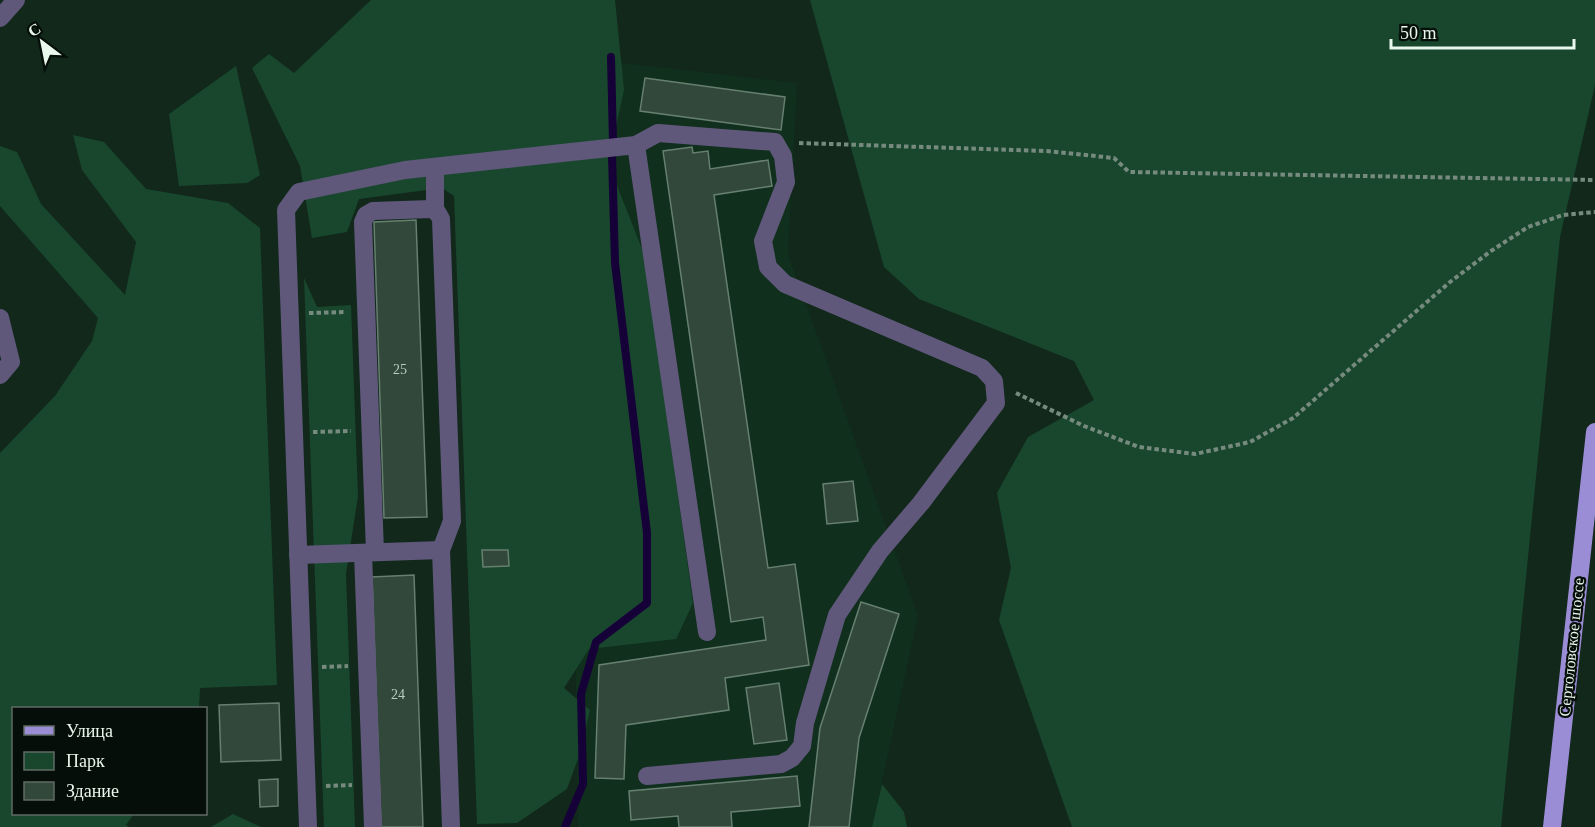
<svg xmlns="http://www.w3.org/2000/svg" width="1595" height="827" font-family="'Times New Roman',serif">
	<style>
		.built { fill: #102f1d }
		.green { fill: #19472e }
		.lines { fill: none; stroke-linecap: round; stroke-linejoin: round }
		.stream { stroke: #160038; stroke-width: 8 }
		.building { fill: #31483a; stroke: #667f6f; stroke-width: 1.5 }
		.path { stroke: #778a7e; stroke-width: 4; stroke-dasharray: 4.5 3; stroke-linecap: butt }
		.minor { stroke: #5f587b; stroke-width: 18 }
		.major { stroke: #9b8dd5; stroke-width: 18 }
		.labels { text-anchor: middle; stroke-width: 4.5; stroke-linejoin: round; paint-order: stroke }
		.number-label { font-size: 14px; fill: #bbcbc0 }
		.street-label { font-size: 16px; fill: #e9f7ed; stroke: #050e09 }
	</style>
	<rect width="100%" height="100%" fill="#11281b"/>
	<polygon class="built" points="614,62 797,83 788,254 918,616 872,827 578,827 575,627 612,181"/>
	<g class="green">
		<polygon points="371,0 615,0 624,90 608,163 644,254 693,603 676,639 589,649 564,688 590,710 579,756 567,789 517,823 477,824 454,196 442,188 359,199 347,232 312,238 300,166 252,68 269,54 294,73"/>
		<polygon points="810,0 1595,0 1595,85 1560,237 1501,827 1072,827 999,620 1011,568 997,493 1028,437 1094,400 1074,361 919,299 884,267"/>
		<polygon points="236,66 260,175 247,183 179,186 169,114"/>
		<polygon points="73,135 104,142 146,189 228,203 260,228 277,685 200,688 199,708 14,708 14,814 134,814 126,825 129,827 0,827 0,453 55,396 92,341 98,318 0,206 0,146 17,152 41,204 125,295 136,242 82,170"/>
		<polygon points="304,278 317,307 351,305 358,496 346,574 355,827 324,827"/>
		<polygon points="882,784 904,812 907,827 872,827"/>
		<polygon points="233,814 261,827 211,827"/>
	</g>
	<g class="lines">
		<g class="stream">
			<polyline points="611,57 613,142"/>
			<polyline points="565,827 583,784 581,694 596,642 647,603 647,533 615,263 612,154"/>
		</g>
	</g>
	<g class="building">
		<polygon points="645,78 785,97 781,130 640,111"/>
		<polygon points="692,147 693,153 708,151 710,169 768,160 772,186 714,195 768,568 795,564 809,665 725,678 729,710 626,725 624,779 595,778 599,665 766,640 763,617 731,622 663,151"/>
		<polygon points="416,220 427,517 384,518 374,222"/>
		<polygon points="853,481 858,521 827,524 823,484"/>
		<polygon points="482,550 508,550 509,566 483,567"/>
		<polygon points="414,575 423,827 381,827 372,577"/>
		<polygon points="861,602 899,614 859,738 849,827 809,827 820,728"/>
		<polygon points="779,683 787,740 754,744 746,688"/>
		<polygon points="279,703 281,760 221,762 219,705"/>
		<polygon points="797,776 800,806 731,812 732,827 679,827 678,816 631,820 629,791"/>
		<polygon points="278,779 278,806 260,807 259,780"/>
	</g>
	<g class="lines">
		<g class="path">
			<polyline points="799,143 1047,151 1114,158 1129,172 1595,180"/>
			<polyline points="309,313 346,312"/>
			<polyline points="1016,393 1084,426 1139,447 1195,454 1250,442 1293,418 1450,282 1491,251 1528,227 1563,215 1595,212"/>
			<polyline points="313,432 351,431"/>
			<polyline points="322,667 348,666"/>
			<polyline points="326,786 352,785"/>
		</g>
		<g class="minor">
			<polyline points="0,18 16,0"/>
			<polyline points="636,145 707,632"/>
			<polyline points="435,211 435,167"/>
			<polyline points="0,318 11,362 0,375"/>
			<polyline points="375,552 363,222 366,215 373,211 431,209 437,212 441,219 452,521 441,550 451,827"/>
			<polyline points="363,553 373,827"/>
			<polyline points="298,555 441,550"/>
			<polyline points="308,827 286,210 299,192 405,170 636,145 658,133 775,142 783,156 786,182 763,241 768,267 785,284 982,368 994,381 996,403 921,503 880,551 837,615 805,723 802,746 792,758 781,764 647,776"/>
		</g>
		<polyline class="major" points="1552,827 1595,432"/>
	</g>
	<g class="labels">
		<g class="number-label">
			<text x="400" y="374">25</text>
			<text x="398" y="699">24</text>
		</g>
		<g class="street-label">
			<text transform="translate(1571 647) rotate(-84)" y="6">Сертоловское шоссе</text>
		</g>
	</g>
	<rect x="12" y="707" width="195" height="108" fill="#050e09" stroke="#606b64" stroke-width="1.5"/>
	<rect x="24" y="726" width="30" height="9" fill="#9b8dd5" stroke="#606b64" stroke-width="1.5"/>
	<text x="66" y="737" font-size="18" fill="#e9f7ed">Улица</text>
	<rect x="24" y="752" width="30" height="18" fill="#19472e" stroke="#606b64" stroke-width="1.5"/>
	<text x="66" y="767" font-size="18" fill="#e9f7ed">Парк</text>
	<rect x="24" y="782" width="30" height="18" fill="#31483a" stroke="#606b64" stroke-width="1.5"/>
	<text x="66" y="797" font-size="18" fill="#e9f7ed">Здание</text>
	<g transform="translate(42 42) rotate(328)" stroke="#050e09" stroke-width="4.5" paint-order="stroke">
	<path d="M0-4.5L10 22L0 15L-10 22Z" fill="#e9f7ed"/>
	<text y="-9" font-size="16" font-weight="bold" text-anchor="middle" fill="#e9f7ed">С</text>
	</g>
	<path d="M1391 39v9h183v-9" fill="none" stroke="#e9f7ed" stroke-width="3"/>
	<text x="1400" y="39" font-size="18" fill="#e9f7ed" stroke="#050e09" stroke-width="4.5" paint-order="stroke">50 m</text>
</svg>
